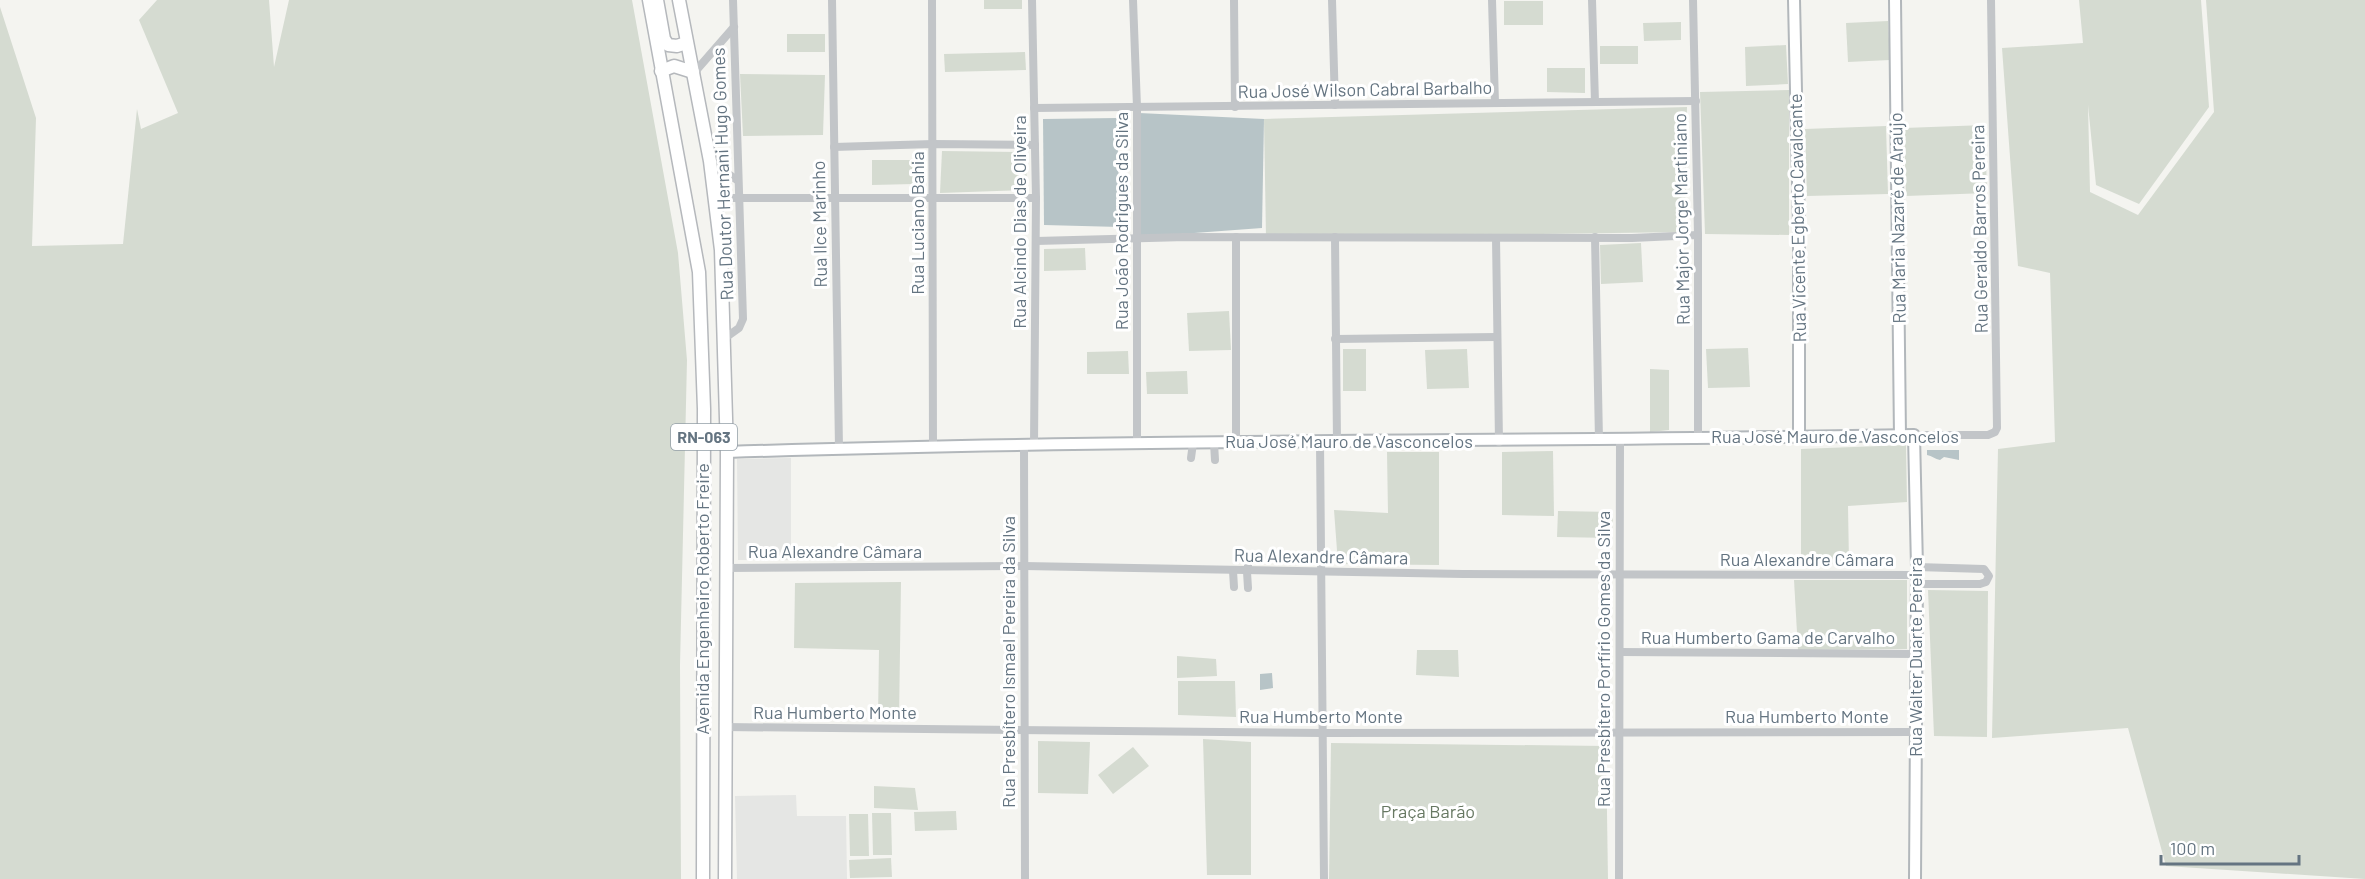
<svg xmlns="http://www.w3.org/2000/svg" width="2365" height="879" font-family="Barlow,sans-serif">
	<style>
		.built { fill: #e5e6e4 }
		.green { fill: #d5dbd1 }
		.water { fill: #b7c4c7 }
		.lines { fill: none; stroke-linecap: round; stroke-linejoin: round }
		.secondary-casing { stroke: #b2b7bb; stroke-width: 14 }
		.primary-casing { stroke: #b5b8bc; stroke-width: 15 }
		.street { stroke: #c2c5c8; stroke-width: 8 }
		.secondary { stroke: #fff; stroke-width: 10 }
		.primary { stroke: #fff; stroke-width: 12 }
		.labels { text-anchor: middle; stroke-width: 6; stroke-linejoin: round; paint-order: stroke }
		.shield { fill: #fff; stroke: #929ea7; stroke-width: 1.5 }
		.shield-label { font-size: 16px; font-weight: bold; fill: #647481 }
		.street-label { font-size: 18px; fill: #647481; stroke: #fff }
		.park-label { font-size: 18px; fill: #677862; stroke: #fff }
	</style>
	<rect width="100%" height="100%" fill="#f4f4f0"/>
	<g class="built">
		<polygon points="791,458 791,560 738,560 737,459"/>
		<polygon points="796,795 797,816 846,816 847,879 737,879 735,796"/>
	</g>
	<g class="green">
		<polygon points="157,0 269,0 274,67 289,0 632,0 678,253 687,360 680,665 681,879 0,879 0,7 36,118 32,246 123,244 137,109 141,129 178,113 139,20"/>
		<rect x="984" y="0" width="38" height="9"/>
		<polygon points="2079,0 2201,0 2209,107 2139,204 2096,185 2088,105 2090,192 2138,215 2214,112 2206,0 2365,0 2365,879 2166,866 2128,728 1992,738 1998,449 2055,442 2050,273 2018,266 2002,48 2083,43"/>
		<rect x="1504" y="1" width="39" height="24"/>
		<polygon points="1888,21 1890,60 1848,62 1846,23"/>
		<polygon points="1681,22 1681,40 1644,41 1643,23"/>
		<rect x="787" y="34" width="38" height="18"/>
		<polygon points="1786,45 1788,84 1746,86 1745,47"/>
		<rect x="1600" y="46" width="38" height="18"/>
		<polygon points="1025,52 1026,70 945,72 944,54"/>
		<polygon points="1547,68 1585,68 1585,93 1547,92"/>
		<polygon points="740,74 825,75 823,135 743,136"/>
		<polygon points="1789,90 1789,235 1705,234 1700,92"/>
		<polygon points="1687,107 1685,232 1266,238 1264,119"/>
		<polygon points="1985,125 1987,193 1906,196 1904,128"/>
		<polygon points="1886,126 1888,194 1807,196 1805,129"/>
		<polygon points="942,151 1026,152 1027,190 940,193"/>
		<polygon points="872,160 913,160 914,184 872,185"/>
		<polygon points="1641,243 1643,282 1601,284 1600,245"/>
		<polygon points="1085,248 1086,270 1044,271 1044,249"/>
		<polygon points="1229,311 1231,350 1189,351 1187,313"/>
		<polygon points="1748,348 1750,387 1708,388 1706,349"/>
		<rect x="1343" y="349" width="23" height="42"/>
		<polygon points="1467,349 1469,388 1427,389 1425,350"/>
		<polygon points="1128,351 1129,374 1087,374 1087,352"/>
		<polygon points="1650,369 1669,370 1669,430 1650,432"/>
		<polygon points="1187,371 1188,394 1147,394 1146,372"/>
		<polygon points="1906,445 1907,502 1848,506 1849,563 1801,567 1801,449"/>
		<polygon points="1553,451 1554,516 1502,515 1502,452"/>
		<polygon points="1387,452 1439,452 1439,565 1338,564 1334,510 1388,513"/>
		<polygon points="1558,511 1613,512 1612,538 1557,537"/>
		<polygon points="1794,580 1907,580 1907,649 1798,650"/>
		<polygon points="901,582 899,719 878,718 879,650 794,648 795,583"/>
		<polygon points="1928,590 1988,591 1987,737 1934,736"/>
		<polygon points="1417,650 1458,650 1459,677 1416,675"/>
		<polygon points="1177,656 1216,659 1217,676 1177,678"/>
		<polygon points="1178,681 1235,681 1236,717 1178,715"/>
		<polygon points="1203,739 1251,742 1251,875 1207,875"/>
		<polygon points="1038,741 1090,742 1088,794 1038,793"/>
		<polygon points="1331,743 1606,746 1608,879 1329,879"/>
		<polygon points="1133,747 1149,766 1113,794 1098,775"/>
		<polygon points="874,786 915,788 918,810 874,808"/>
		<polygon points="956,811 957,830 915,831 914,812"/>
		<polygon points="872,813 891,813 892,855 873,855"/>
		<polygon points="849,814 868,814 869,856 850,856"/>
		<polygon points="891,858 892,877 850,878 849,860"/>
	</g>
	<g class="water">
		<polygon points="1139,113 1264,119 1262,228 1140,237"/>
		<polygon points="1117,118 1120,227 1044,225 1043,119"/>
		<path d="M1927 450H1959V460L1944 457 1940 460C1935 459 1932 456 1927 455Z"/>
		<polygon points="1272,673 1273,688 1260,690 1260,674"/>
	</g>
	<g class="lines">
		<g class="secondary-casing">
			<g id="secondary">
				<polyline points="1794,0 1799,227 1799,436"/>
				<polyline points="1895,0 1900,436"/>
				<path d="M727 452C1122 439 1518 442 1914 435L1917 567 1915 879"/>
			</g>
		</g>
		<g class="primary-casing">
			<g id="primary">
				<polyline points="649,0 699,272 704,409 703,879"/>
				<polyline points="657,0 664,39 668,45 677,46 686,43"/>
				<polyline points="679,0 710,161 721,250 727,452 725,879"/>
				<polyline points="661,71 674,66 693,72"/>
			</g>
		</g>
		<g class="street">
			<polyline points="832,0 839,448"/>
			<polyline points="932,0 933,447"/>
			<polyline points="1032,0 1036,198 1034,445"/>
			<polyline points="1133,0 1137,107 1137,443"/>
			<polyline points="1234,0 1235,107"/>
			<polyline points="1332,0 1335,105"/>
			<polyline points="1492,0 1495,103"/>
			<polyline points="1592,0 1595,102"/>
			<polyline points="1693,0 1698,235 1698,438"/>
			<polyline points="693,74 734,27"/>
			<polyline points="1034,108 1696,101"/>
			<polyline points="834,147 933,144 1035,145"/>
			<polyline points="710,161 737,180"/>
			<polyline points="715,198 1036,198"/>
			<polyline points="1335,237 1337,442"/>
			<polyline points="1595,237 1599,440"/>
			<polyline points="1496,238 1499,442"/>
			<polyline points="1036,241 1186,237 1632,238 1698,235"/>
			<polyline points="725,338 739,328 743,319 733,0"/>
			<polyline points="1335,339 1496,337"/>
			<polyline points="1914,435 1988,435 1995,432 1997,428 1991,0"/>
			<polyline points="1320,442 1324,879"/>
			<polyline points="1214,443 1215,460"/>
			<polyline points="1236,443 1236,237"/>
			<polyline points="1024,445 1025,879"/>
			<polyline points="1191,458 1193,443"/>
			<polyline points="725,568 1024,566 1463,574 1917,575"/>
			<polyline points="1233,571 1234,587"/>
			<polyline points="1248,571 1248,558"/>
			<polyline points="1247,572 1248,588"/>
			<polyline points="1917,584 1980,584 1986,582 1989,576 1984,569 1917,567"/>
			<polyline points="1620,652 1915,654"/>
			<polyline points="725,727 1322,733 1916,732"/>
			<polyline points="1619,879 1620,440"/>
		</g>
		<use href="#secondary" class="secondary"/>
		<use href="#primary" class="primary"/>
	</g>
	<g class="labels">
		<rect class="shield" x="671" y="424" width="66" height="26" rx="4.5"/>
		<g class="shield-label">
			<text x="704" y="443">RN-063</text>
		</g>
		<g class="street-label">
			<text transform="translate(1365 90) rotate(-1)" y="6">Rua José Wilson Cabral Barbalho</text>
			<text transform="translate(723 174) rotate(-92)" y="6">Rua Doutor Hernani Hugo Gomes</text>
			<text transform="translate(1798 218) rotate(-91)" y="6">Rua Vicente Egberto Cavalcante</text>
			<text transform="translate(1898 218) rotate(-91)" y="6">Rua Maria Nazaré de Araújo</text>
			<text transform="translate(1682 219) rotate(-91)" y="6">Rua Major Jorge Martiniano</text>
			<text transform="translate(1122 221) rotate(-90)" y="6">Rua João Rodrigues da Silva</text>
			<text transform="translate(1020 222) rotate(-90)" y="6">Rua Alcindo Dias de Oliveira</text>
			<text transform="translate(918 223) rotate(-90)" y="6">Rua Luciano Bahia</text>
			<text transform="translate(820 224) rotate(-91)" y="6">Rua Ilce Marinho</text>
			<text transform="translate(1980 229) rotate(-91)" y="6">Rua Geraldo Barros Pereira</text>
			<text x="1835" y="443">Rua José Mauro de Vasconcelos</text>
			<text x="1349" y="448">Rua José Mauro de Vasconcelos</text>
			<text x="835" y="558">Rua Alexandre Câmara</text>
			<text transform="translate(1321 557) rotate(1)" y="6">Rua Alexandre Câmara</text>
			<text x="1807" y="566">Rua Alexandre Câmara</text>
			<text transform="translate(703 599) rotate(-90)" y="6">Avenida Engenheiro Roberto Freire</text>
			<text x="1768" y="644">Rua Humberto Gama de Carvalho</text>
			<text transform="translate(1916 657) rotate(-90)" y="6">Rua Walter Duarte Pereira</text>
			<text transform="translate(1604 659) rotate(-90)" y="6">Rua Presbítero Porfírio Gomes da Silva</text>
			<text transform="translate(1009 662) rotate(-90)" y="6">Rua Presbítero Ismael Pereira da Silva</text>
			<text x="835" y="719">Rua Humberto Monte</text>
			<text x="1321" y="723">Rua Humberto Monte</text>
			<text x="1807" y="723">Rua Humberto Monte</text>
		</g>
		<g class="park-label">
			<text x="1428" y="818">Praça Barão</text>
		</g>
	</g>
	<path d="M2161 855v9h138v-9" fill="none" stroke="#647481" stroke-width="3"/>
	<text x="2170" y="855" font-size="18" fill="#647481" stroke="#ffffff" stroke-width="4.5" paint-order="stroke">100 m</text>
</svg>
